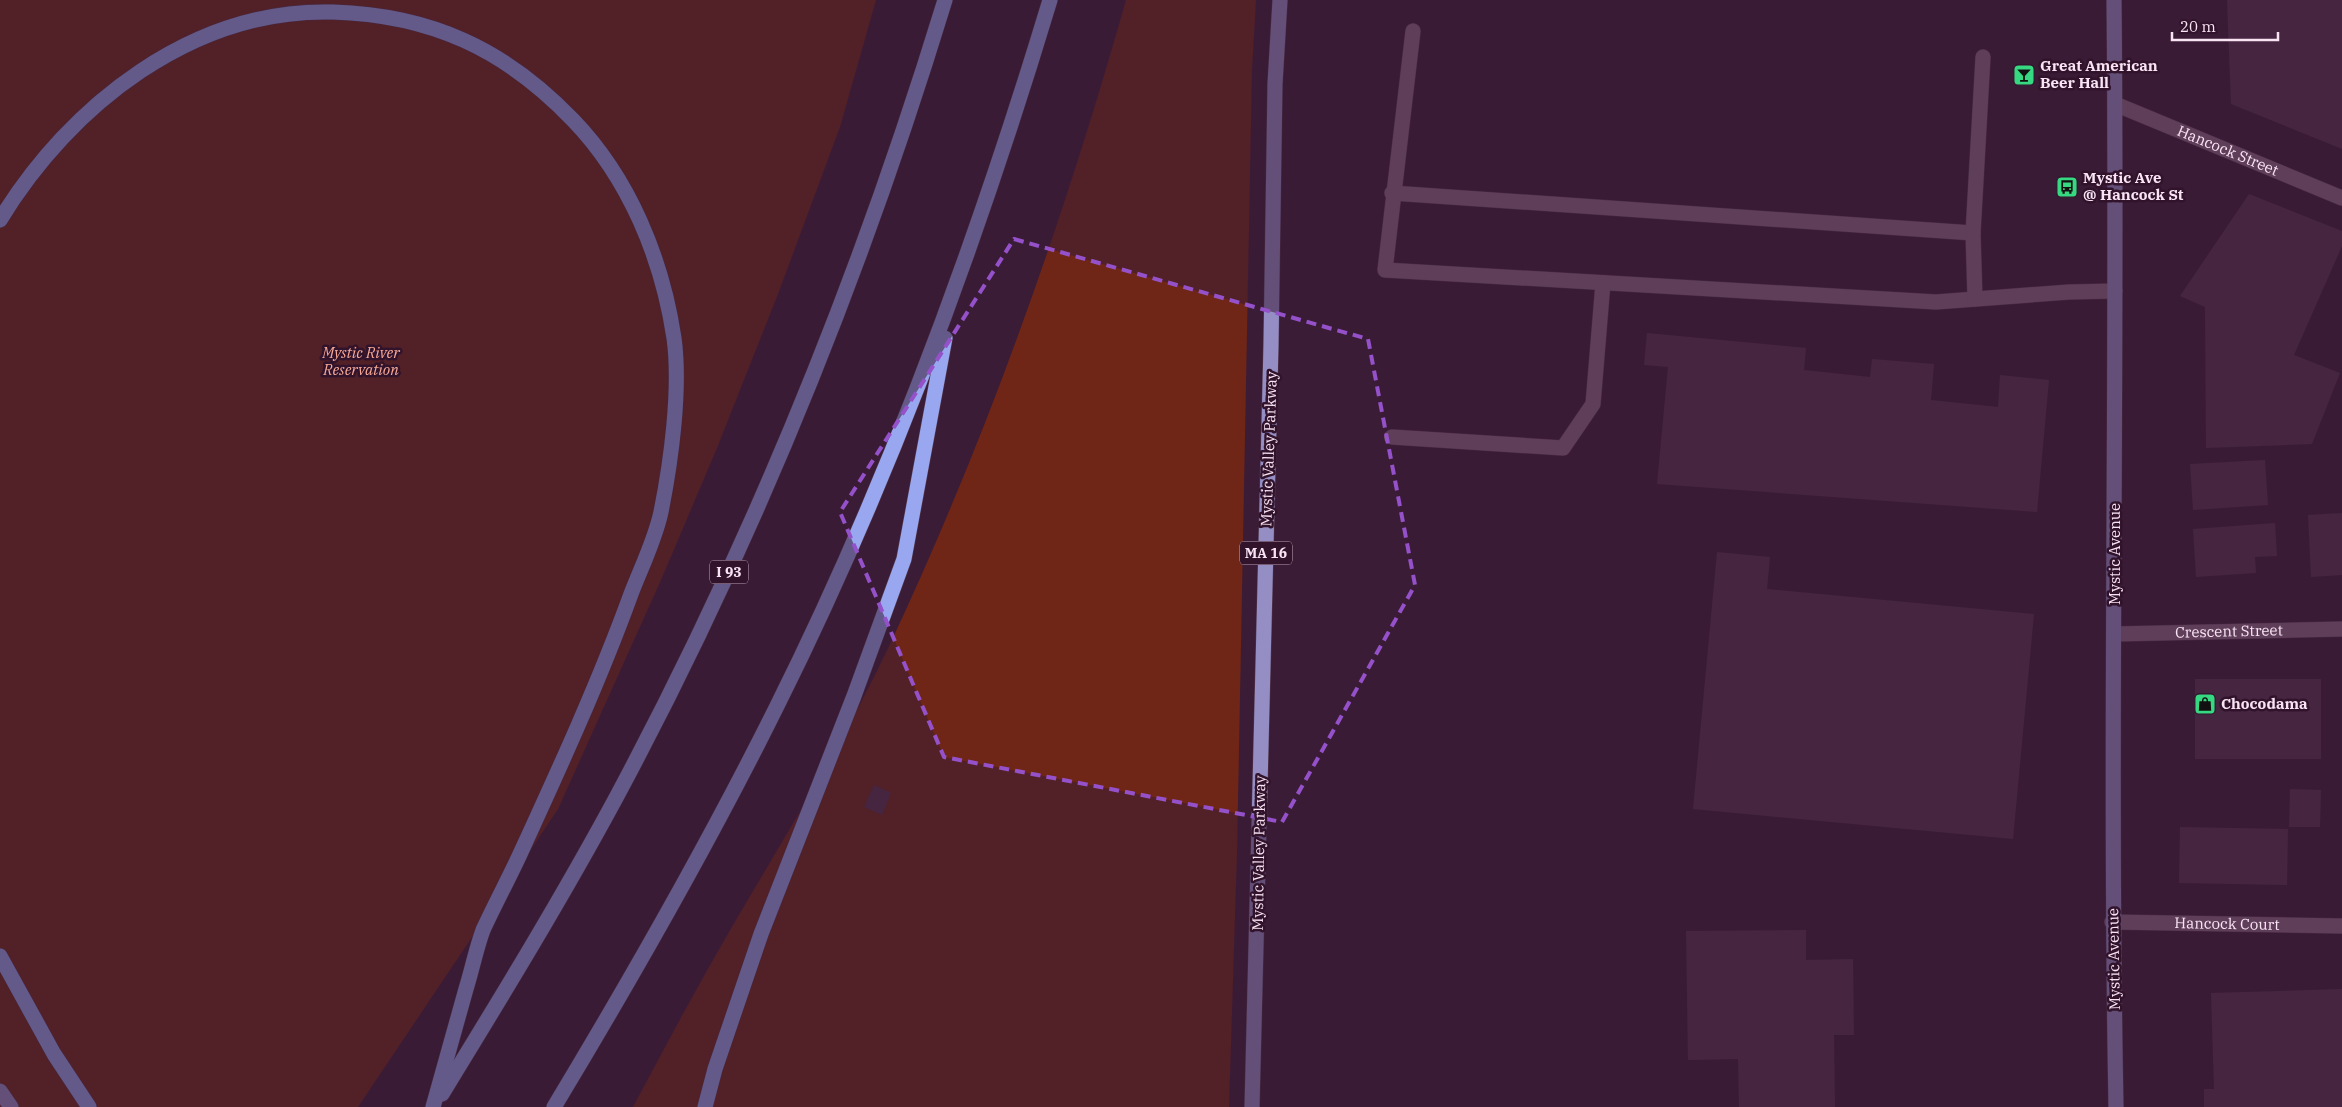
<svg xmlns="http://www.w3.org/2000/svg" width="2342" height="1107" font-family="'IBM Plex Serif',serif">
	<style>
		.green { fill: #6f2616 }
		.building { fill: #53324c }
		.lines { fill: none; stroke-linecap: round; stroke-linejoin: round }
		.minor-casing { stroke: #553b51; stroke-width: 16 }
		.major-casing { stroke: #553b51; stroke-width: 16 }
		.highway-casing { stroke: #553b51; stroke-width: 16 }
		.minor { stroke: #8d6885; stroke-width: 15 }
		.major { stroke: #948ec5; stroke-width: 15 }
		.highway { stroke: #98a7ef; stroke-width: 15 }
		.marked { fill: none; stroke: #9451ca; stroke-width: 4; stroke-dasharray: 10 6; stroke-linejoin: round }
		.labels { text-anchor: middle; stroke-width: 5; stroke-linejoin: round; paint-order: stroke }
		.shield { fill: #31132c; stroke: #bda5b8; stroke-width: 1 }
		.shield-label { font-size: 14px; font-weight: bold; fill: #f9e4f4 }
		.poi-label { font-size: 15px; font-weight: bold; fill: #f9e4f4; stroke: #31132c; text-anchor: start }
		.street-label { font-size: 15px; fill: #f9e4f4; stroke: #31132c }
		.park-label { font-size: 15px; font-style: italic; fill: #f8aa96; stroke: #31132c }
	</style>
	<rect width="100%" height="100%" fill="#3b1c36"/>
	<g class="green">
		<polygon points="0,0 876,0 840,127 778,294 717,448 661,580 558,809 358,1107 0,1107"/>
		<path d="M1126 0H1256L1252 70 1237 854 1229 1107H633C658 1060 683 1013 709 967 770 859 838 755 891 642 988 435 1064 219 1126 0Z"/>
	</g>
	<g class="building">
		<polygon points="2227,0 2342,0 2342,149 2231,104"/>
		<polygon points="2249,194 2342,231 2342,246 2294,355 2340,373 2312,444 2206,448 2205,307 2180,296"/>
		<polygon points="1647,333 1806,348 1804,370 1870,377 1872,359 1934,364 1931,400 1998,407 2000,375 2049,380 2037,512 1657,484 1668,367 1644,365"/>
		<polygon points="2265,460 2268,505 2193,510 2190,464"/>
		<polygon points="2342,513 2342,575 2311,577 2308,515"/>
		<polygon points="2275,523 2277,556 2255,557 2256,573 2196,577 2193,529"/>
		<polygon points="1717,552 1770,557 1767,589 2034,614 2013,839 1693,809"/>
		<rect x="2195" y="679" width="126" height="80"/>
		<polygon points="874,785 891,793 882,815 864,807"/>
		<polygon points="2290,789 2321,790 2320,827 2289,827"/>
		<polygon points="2180,827 2288,829 2287,885 2179,883"/>
		<polygon points="1806,930 1806,960 1853,959 1854,1035 1834,1035 1835,1107 1739,1107 1738,1059 1688,1060 1686,931"/>
		<polygon points="2342,989 2342,1107 2204,1107 2204,1089 2214,1089 2211,993"/>
	</g>
	<g class="lines">
		<g class="minor-casing">
			<g id="minor">
				<polyline points="1413,31 1385,270 1936,302 2069,292 2115,291"/>
				<path id="s1" d="M2115 104 2342 198"/>
				<polyline points="1392,193 1973,233"/>
				<polyline points="1975,299 1973,233 1983,57"/>
				<polyline points="1392,437 1563,448 1593,404 1603,283"/>
				<path id="s2" d="M2115 634 2342 629"/>
				<path id="s3" d="M2112 922 2342 926"/>
			</g>
		</g>
		<g class="major-casing">
			<g id="major">
				<path d="M2114 0C2118 369 2109 738 2116 1107"/>
				<polyline points="0,1091 11,1107"/>
				<polyline points="1252,1107 1271,345 1275,84 1280,0"/>
			</g>
		</g>
		<g class="highway-casing">
			<g id="highway">
				<path d="M0 220C70 105 193 8 333 12 431 15 505 49 573 120 629 178 662 258 674 338 681 389 671 462 661 512 655 540 641 568 631 594 599 682 560 767 521 852 509 878 495 904 483 930 476 949 472 970 466 989 455 1028 444 1068 433 1107"/>
				<polyline points="0,956 54,1054 89,1107"/>
				<path d="M442 1094C502 996 562 898 617 796 753 542 861 275 945 0"/>
				<path d="M554 1107C633 976 709 843 777 706 890 480 977 242 1050 0"/>
				<polyline points="705,1107 715,1069 761,934 854,696 904,559 945,338"/>
			</g>
		</g>
		<use href="#minor" class="minor"/>
		<use href="#major" class="major"/>
		<use href="#highway" class="highway"/>
	</g>
	<path d="M0 0H2342V1107H0ZM1014 239 1368 339 1415 585 1282 822 944 757 840 512Z" fill="#3b1c36" fill-opacity=".55" fill-rule="evenodd"/>
	<path class="marked" d="M1014 239 1368 339 1415 585 1282 822 944 757 840 512Z"/>
	<defs>
		<g id="bar-square" transform="scale(1.125)"><rect x="-9" y="-9" width="18" height="18" rx="4" fill="#36d881" stroke="#31132c"/><path d="M-6-5H6L.8 .8V4.5H3.5V6h-7V4.5H-.8V.8Z" fill="#111"/></g>
		<g id="bus-square" transform="scale(1.125)"><rect x="-9" y="-9" width="18" height="18" rx="4" fill="#36d881" stroke="#31132c"/><path d="M-5-6H5V4H4V6H2V4H-2V6H-4V4H-5ZM-3.5-4V0h7V-4ZM-3.5 1.2v1.5H-2V1.2ZM2 1.2v1.5H3.5V1.2Z" fill="#111"/></g>
		<g id="shop-square" transform="scale(1.125)"><rect x="-9" y="-9" width="18" height="18" rx="4" fill="#36d881" stroke="#31132c"/><path d="M-5-2.5h2.3a2.7 3.5 0 0 1 5.4 0H5L5.5 6h-11ZM-1.5-2.5h3a1.5 2.3 0 0 0-3 0Z" fill="#111"/></g>
	</defs>
	<g fill-rule="evenodd">
		<use href="#bar-square" x="2024" y="75"/>
		<use href="#bus-square" x="2067" y="187"/>
		<use href="#shop-square" x="2205" y="704"/>
	</g>
	<g class="labels">
		<g class="shield">
			<rect x="1240" y="541.5" width="52" height="23" rx="4"/>
			<rect x="710" y="560.5" width="38" height="23" rx="4"/>
		</g>
		<g class="shield-label">
			<text x="1266" y="558">MA 16</text>
			<text x="729" y="577">I 93</text>
		</g>
		<g class="poi-label">
			<text x="2040" y="71">Great American<tspan x="2040" dy="17">Beer Hall</tspan></text>
			<text x="2083" y="183">Mystic Ave<tspan x="2083" dy="17">@ Hancock St</tspan></text>
			<text x="2221" y="709">Chocodama</text>
		</g>
		<g class="street-label">
			<text dy="5" stroke="none"><textPath href="#s1" startOffset="122">Hancock Street</textPath></text>
			<text transform="translate(1269 449) rotate(-88)" y="5">Mystic Valley Parkway</text>
			<text transform="translate(2115 554) rotate(-90)" y="5">Mystic Avenue</text>
			<text dy="5" stroke="none"><textPath href="#s2" startOffset="114">Crescent Street</textPath></text>
			<text transform="translate(1259 853) rotate(-89)" y="5">Mystic Valley Parkway</text>
			<text dy="5" stroke="none"><textPath href="#s3" startOffset="115">Hancock Court</textPath></text>
			<text transform="translate(2114 959) rotate(-91)" y="5">Mystic Avenue</text>
		</g>
		<g class="park-label">
			<text x="361" y="358">Mystic River<tspan x="361" dy="17">Reservation</tspan></text>
		</g>
	</g>
	<path d="M2172 32v8h106v-8" fill="none" stroke="#f9e4f4" stroke-width="2.5"/>
	<text x="2180" y="32" font-size="15" fill="#f9e4f4" stroke="#31132c" stroke-width="4" paint-order="stroke">20 m</text>
</svg>
